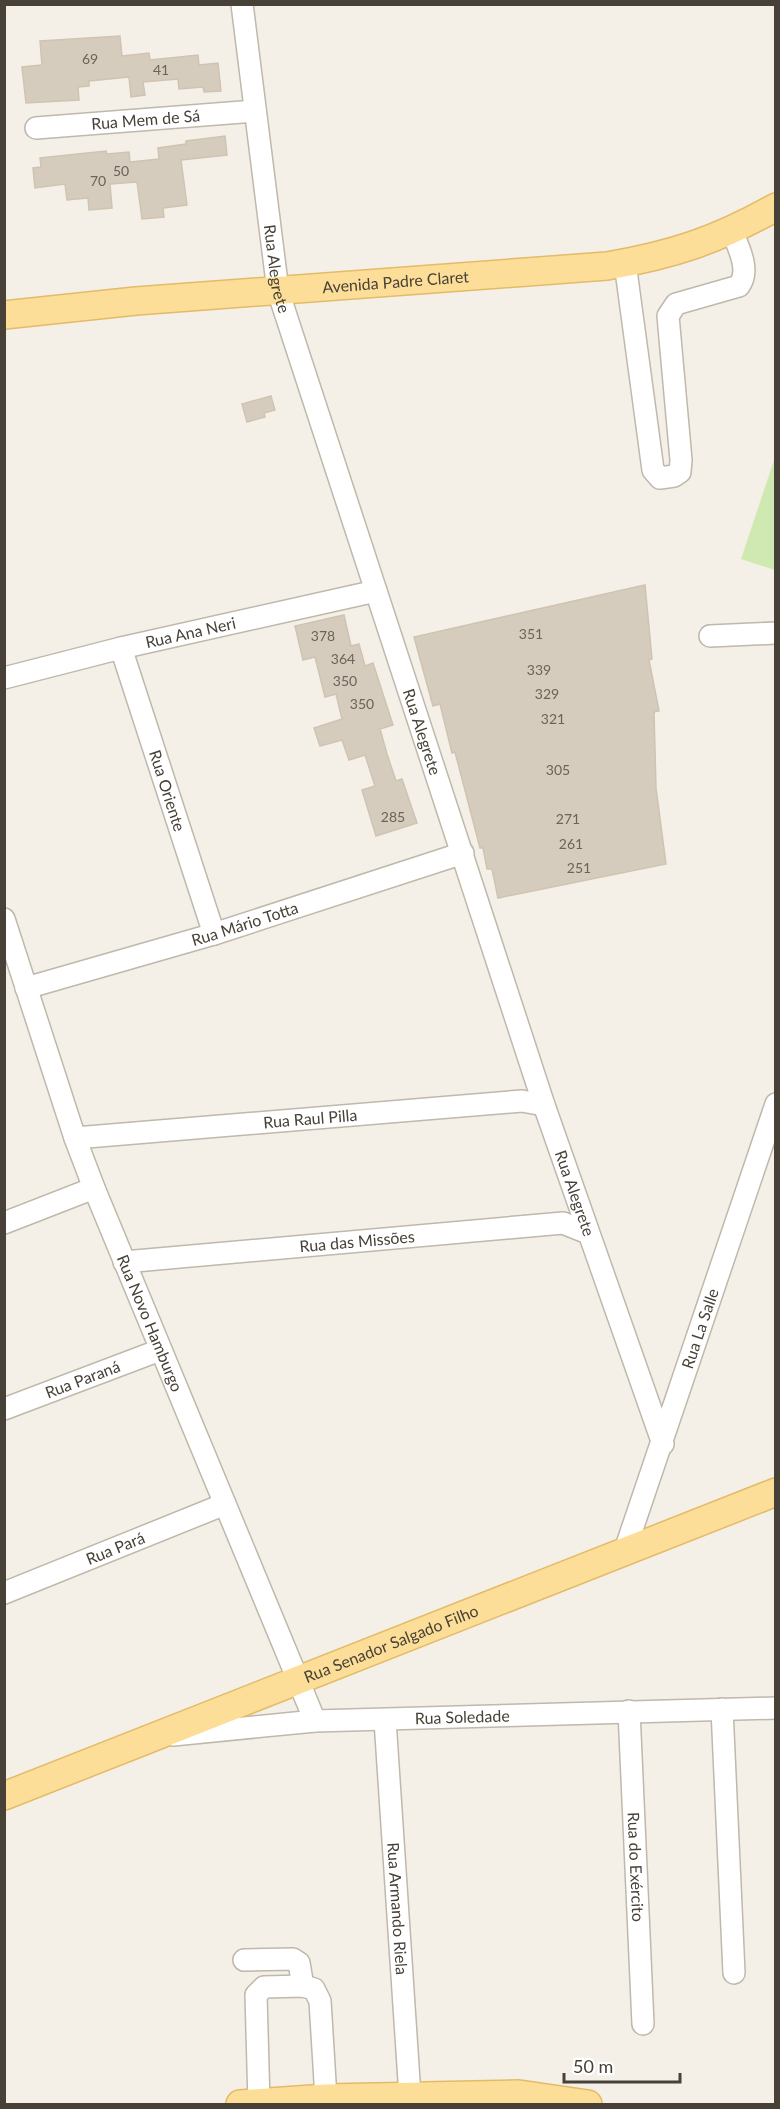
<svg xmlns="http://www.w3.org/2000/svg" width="780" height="2109" font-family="Lato,sans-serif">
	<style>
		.green { fill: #d0e8b2 }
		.building { fill: #d5ccbe; stroke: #d0c3b1; stroke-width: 1.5 }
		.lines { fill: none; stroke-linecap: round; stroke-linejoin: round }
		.minor-casing { stroke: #bfb8ab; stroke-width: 24 }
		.major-casing { stroke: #e3bb68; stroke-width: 30 }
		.minor { stroke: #fff; stroke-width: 21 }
		.major { stroke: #fdde98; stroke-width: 27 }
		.labels { text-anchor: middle; stroke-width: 5; stroke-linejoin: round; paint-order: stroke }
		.number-label { font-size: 14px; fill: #6a6459 }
		.street-label { font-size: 16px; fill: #474137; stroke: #fff }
	</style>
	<rect width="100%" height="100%" fill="#f4f0e8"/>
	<polygon class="green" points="775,457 776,570 775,570 741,559"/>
	<g class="building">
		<polygon points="120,36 122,56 149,53 150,60 198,55 199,65 218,63 221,91 204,92 203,87 179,89 178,79 143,82 145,95 131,97 129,77 89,81 89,86 78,87 79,100 26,103 22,67 42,65 40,41"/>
		<polygon points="225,136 227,155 181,160 187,205 163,208 164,217 142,219 137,182 110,184 112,208 89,210 88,198 67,200 65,184 35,188 33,168 41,167 40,158 106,151 107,154 129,152 130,162 159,159 158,148 186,144 186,141"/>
		<polygon points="271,396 275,410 264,413 265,417 247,422 242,404"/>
		<polygon points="645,585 652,659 649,660 659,711 654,712 656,788 666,864 498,898 492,869 487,869 483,848 480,848 455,752 452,753 440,704 433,706 414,637"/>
		<polygon points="344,615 351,646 359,644 365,666 373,663 393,725 380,729 387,754 396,781 402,779 417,823 376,836 362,790 375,786 365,755 349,760 342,740 320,746 314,728 342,719 336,694 325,697 315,657 303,660 295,626"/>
	</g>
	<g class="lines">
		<g class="minor-casing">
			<g id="minor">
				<path id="s1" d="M242 4 278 291 544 1105 663 1444"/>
				<path id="s2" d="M36 128 255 111"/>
				<path d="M625 263 653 470 660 478 674 476 680 472 681 460 668 316 676 304 739 286C751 270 738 247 732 231"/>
				<polyline points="710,636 776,633"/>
				<path id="s3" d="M121 648 214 934"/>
				<path id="s4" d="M4 678 121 648 376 591"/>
				<path id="s5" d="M4 919 75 1138 94 1188 315 1721"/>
				<path id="s6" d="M26 988 214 934 463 853"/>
				<path id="s7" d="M75 1138 522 1101 544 1105"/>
				<polyline points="4,1223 94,1188"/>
				<path id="s8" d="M124 1262 563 1223 588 1233"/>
				<path id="s9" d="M4 1409 160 1350"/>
				<path id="s10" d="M624 1553 776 1104"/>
				<path id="s11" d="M4 1593 225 1504"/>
				<polyline points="722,1709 734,1973"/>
				<path id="s12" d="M629 1711 643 2024"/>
				<path id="s13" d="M385 1720 410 2096"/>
				<path id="s14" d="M173 1735 315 1721 776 1708"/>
				<polyline points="244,1960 293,1959 299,1963 303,1986"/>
				<polyline points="259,2103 256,1995 264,1987 303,1986 314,1989 320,2001 326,2098"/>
			</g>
		</g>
		<g class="major-casing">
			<g id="major">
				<path id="s15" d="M4 315 136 301 607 266C673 255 717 240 776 207"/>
				<path id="s16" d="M4 1796 776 1492"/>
				<polyline points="240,2104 326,2098 519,2094 588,2104"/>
			</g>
		</g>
		<use href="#minor" class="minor"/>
		<use href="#major" class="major"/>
	</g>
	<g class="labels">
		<g class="number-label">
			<text x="90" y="64">69</text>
			<text x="161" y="75">41</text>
			<text x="121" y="176">50</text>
			<text x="98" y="186">70</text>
			<text x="531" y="639">351</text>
			<text x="323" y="641">378</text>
			<text x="343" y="664">364</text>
			<text x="539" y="675">339</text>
			<text x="345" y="686">350</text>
			<text x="547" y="699">329</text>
			<text x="362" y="709">350</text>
			<text x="553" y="724">321</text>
			<text x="558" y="775">305</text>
			<text x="393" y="822">285</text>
			<text x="568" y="824">271</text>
			<text x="571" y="849">261</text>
			<text x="579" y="873">251</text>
		</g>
		<g class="street-label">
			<text dy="6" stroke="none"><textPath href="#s2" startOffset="110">Rua Mem de Sá</textPath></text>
			<text dy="6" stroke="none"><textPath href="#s1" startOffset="267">Rua Alegrete</textPath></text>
			<text dy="6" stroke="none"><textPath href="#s15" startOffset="393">Avenida Padre Claret</textPath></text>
			<text dy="6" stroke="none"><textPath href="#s4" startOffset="192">Rua Ana Neri</textPath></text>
			<text dy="6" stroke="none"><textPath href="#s1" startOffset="753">Rua Alegrete</textPath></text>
			<text dy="6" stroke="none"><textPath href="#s3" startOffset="150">Rua Oriente</textPath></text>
			<text dy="6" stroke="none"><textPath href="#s6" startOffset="228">Rua Mário Totta</textPath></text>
			<text dy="6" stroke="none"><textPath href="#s7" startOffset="236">Rua Raul Pilla</textPath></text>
			<text dy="6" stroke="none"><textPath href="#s1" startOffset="1239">Rua Alegrete</textPath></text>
			<text dy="6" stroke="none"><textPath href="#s8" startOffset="234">Rua das Missões</textPath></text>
			<text dy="6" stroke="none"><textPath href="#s5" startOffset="430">Rua Novo Hamburgo</textPath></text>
			<text dy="6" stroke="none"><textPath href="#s10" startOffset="237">Rua La Salle</textPath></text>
			<text dy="6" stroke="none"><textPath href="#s9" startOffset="84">Rua Paraná</textPath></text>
			<text dy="6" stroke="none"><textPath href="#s11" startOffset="120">Rua Pará</textPath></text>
			<text dy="6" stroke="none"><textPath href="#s16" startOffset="416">Rua Senador Salgado Filho</textPath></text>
			<text dy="6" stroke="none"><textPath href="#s14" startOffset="290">Rua Soledade</textPath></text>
			<text dy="6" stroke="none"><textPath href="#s12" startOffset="156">Rua do Exército</textPath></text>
			<text dy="6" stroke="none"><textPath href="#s13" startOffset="189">Rua Armando Riela</textPath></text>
		</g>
	</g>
	<rect width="780" height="2109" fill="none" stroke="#474137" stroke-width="12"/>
	<path d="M564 2073v9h116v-9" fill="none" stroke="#474137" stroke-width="3"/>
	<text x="573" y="2073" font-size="18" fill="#474137" stroke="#ffffff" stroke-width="4.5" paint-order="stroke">50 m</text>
</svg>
